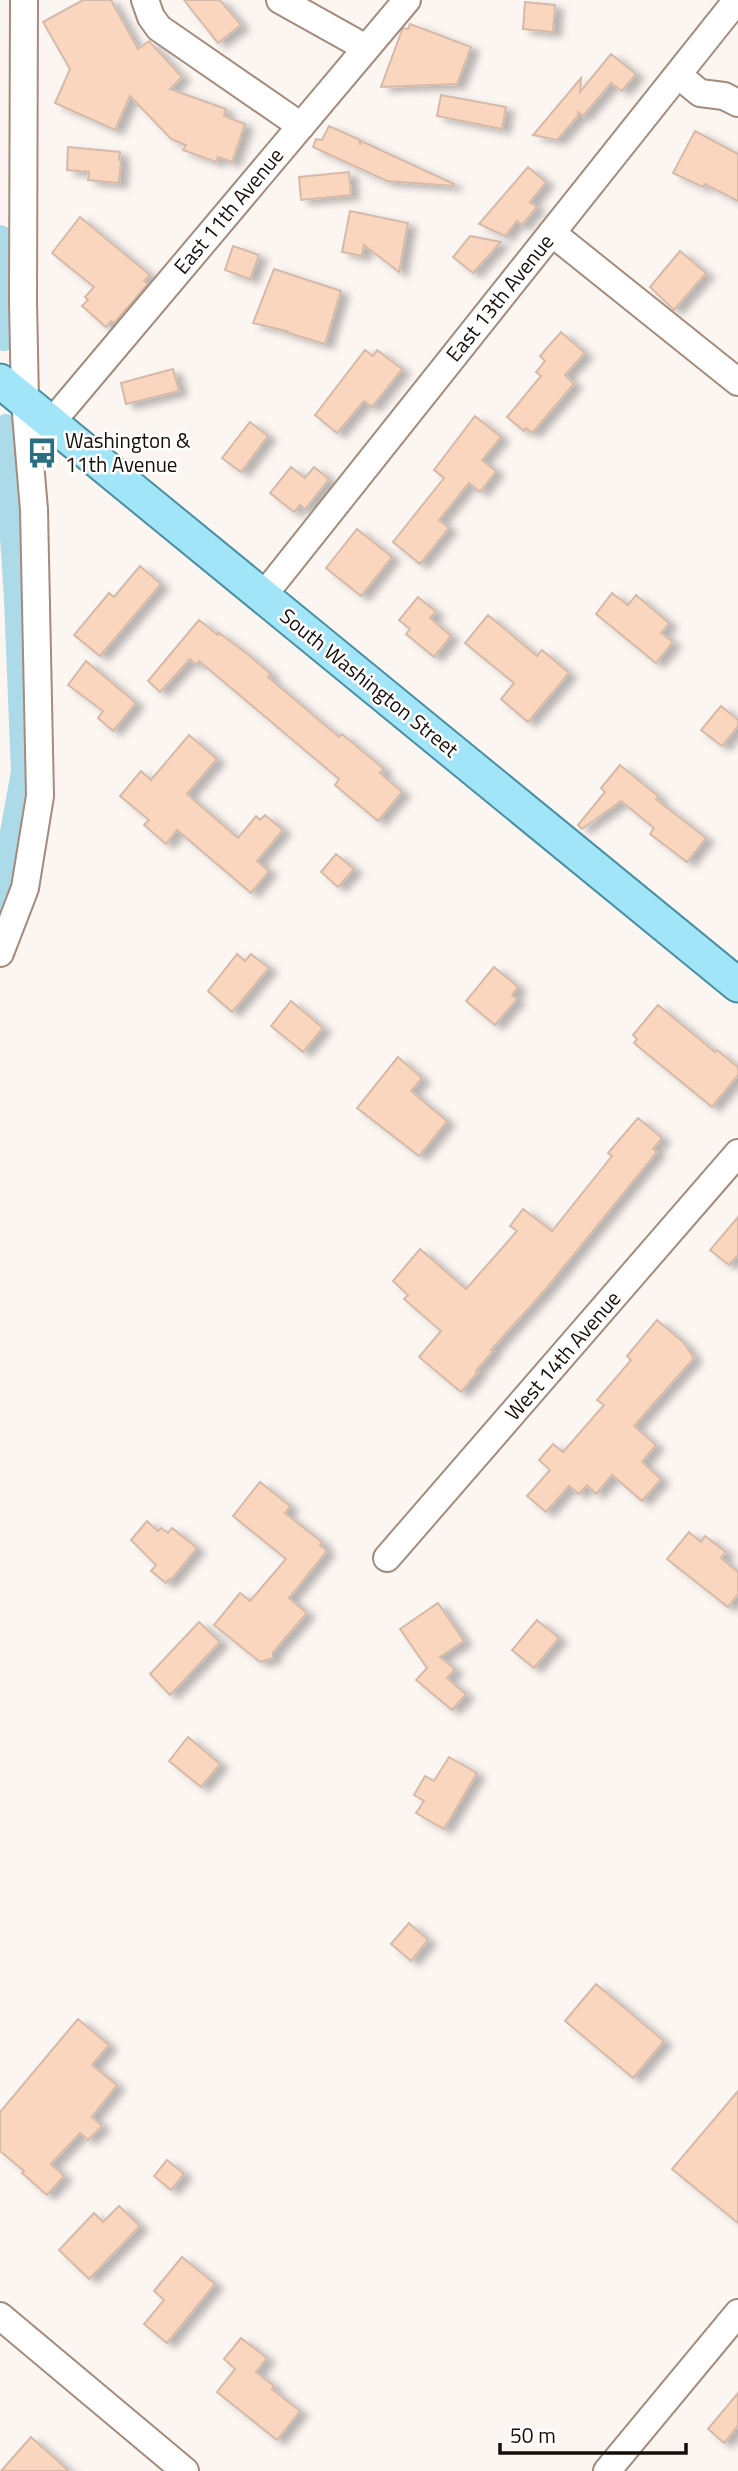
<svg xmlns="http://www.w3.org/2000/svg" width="738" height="2471" font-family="'Titillium Web',sans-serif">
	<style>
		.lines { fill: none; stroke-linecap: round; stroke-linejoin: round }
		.canal { stroke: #addae8; stroke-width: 26 }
		.building { fill: #fad6bf; stroke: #d5baa9; stroke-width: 2; filter: url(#shadow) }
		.minor-casing { stroke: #a48b7b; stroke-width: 30 }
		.major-casing { stroke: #498fa1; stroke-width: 37 }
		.minor { stroke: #fff; stroke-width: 26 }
		.major { stroke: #a3e5f8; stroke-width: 33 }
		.labels { text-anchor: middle; stroke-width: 5; stroke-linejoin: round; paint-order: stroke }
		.street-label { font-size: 21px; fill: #160e08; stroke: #fff }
		.poi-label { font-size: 21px; fill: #160e08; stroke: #fff; text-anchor: start }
	</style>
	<defs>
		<filter id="shadow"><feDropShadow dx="8" dy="4.5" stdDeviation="3.5" flood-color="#0004"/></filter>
	</defs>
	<rect width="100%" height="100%" fill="#fcf6f3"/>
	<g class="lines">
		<g class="canal">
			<polyline points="0,238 4,338"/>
			<polyline points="0,904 24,772 17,599 6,427"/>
		</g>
	</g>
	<g class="building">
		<polygon points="83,0 111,0 138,49 149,41 182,77 170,89 226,109 224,116 245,124 232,162 218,157 216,162 183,150 186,145 171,139 130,96 115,130 55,103 70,69 43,22"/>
		<polygon points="184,0 220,0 241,25 218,43"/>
		<polygon points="525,2 555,5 553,32 523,29"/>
		<polygon points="410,24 471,47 457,84 381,87 402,30 404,28 408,29"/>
		<polygon points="611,54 636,74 622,91 611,83 583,116 578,112 578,116 557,140 533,135 581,78 580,92"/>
		<polygon points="441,95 506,107 502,129 437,116"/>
		<polygon points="329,126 360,140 360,145 361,141 454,184 453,186 387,181 313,147 316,139 322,140"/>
		<polygon points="695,131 738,154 738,201 705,184 703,187 673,173"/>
		<polygon points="68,147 120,152 119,160 121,161 119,183 88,180 89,172 67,170"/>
		<polygon points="528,167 546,182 530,202 537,207 522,225 517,221 505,236 479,224"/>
		<polygon points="349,172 351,195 301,200 299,177"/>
		<polygon points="350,211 408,223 399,272 364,245 362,256 342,252"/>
		<polygon points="80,217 150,275 144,281 148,284 114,323 111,321 106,327 82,306 88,300 85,297 94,287 52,253"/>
		<polygon points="470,236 501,242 473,273 453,257"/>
		<polygon points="233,246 259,255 250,279 225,270"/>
		<polygon points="680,251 706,273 674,310 650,287"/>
		<polygon points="274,269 341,291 325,344 285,332 287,331 253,323"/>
		<polygon points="561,332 585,353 565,375 574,384 532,433 526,428 524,431 507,417 541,376 536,372 545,361 540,356"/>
		<polygon points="365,350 373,356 377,350 402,369 372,407 364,401 337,433 315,415"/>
		<polygon points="173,369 179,391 126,404 121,383"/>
		<polygon points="475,416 501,437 482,460 496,471 480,492 469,483 439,520 449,528 420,564 393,542 444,478 434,470"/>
		<polygon points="250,422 268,436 241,472 222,458"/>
		<polygon points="291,467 305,478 314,467 329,479 305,509 300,505 294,512 270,493"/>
		<polygon points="357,529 392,557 361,596 326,568"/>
		<polygon points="140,566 161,584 100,656 74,635 109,593 114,597"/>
		<polygon points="612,593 628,605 636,595 669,623 661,633 673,642 656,663 596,614"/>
		<polygon points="418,597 436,612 430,618 451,636 434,657 406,634 410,629 399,620"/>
		<polygon points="488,615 537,656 542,650 569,673 528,722 501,699 514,683 465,643"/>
		<polygon points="199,620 218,635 219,633 245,652 271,674 268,677 339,737 342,734 384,769 380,773 402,792 378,821 335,785 339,779 199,661 196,665 190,659 160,692 148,681"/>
		<polygon points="86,661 136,703 113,731 98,718 103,711 68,685"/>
		<polygon points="721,706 738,720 738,726 722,746 701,730"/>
		<polygon points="189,735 217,759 187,794 238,838 256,816 260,820 265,815 283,830 257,861 269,871 251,893 177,830 166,844 144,825 149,820 120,796 141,771 151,780"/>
		<polygon points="620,765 659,797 656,799 706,838 687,862 650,834 654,828 621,801 582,829 578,825 605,792 601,788"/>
		<polygon points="336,854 354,869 338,887 321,872"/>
		<polygon points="237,954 245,961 251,954 269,968 232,1012 208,991"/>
		<polygon points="494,967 518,987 512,995 517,999 495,1025 466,1001"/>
		<polygon points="291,1001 323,1028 303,1052 271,1026"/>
		<polygon points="658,1005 715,1052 717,1050 738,1067 738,1075 712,1107 634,1043 637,1039 633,1035"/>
		<polygon points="398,1057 422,1078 411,1091 447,1121 419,1156 357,1108"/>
		<polygon points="638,1118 662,1138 653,1149 657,1152 545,1290 491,1350 493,1351 476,1371 478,1372 461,1392 419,1357 441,1331 404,1299 408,1295 393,1281 420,1249 466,1289 517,1231 510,1226 523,1209 552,1231 612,1156 608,1153"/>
		<polygon points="738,1217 738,1255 729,1265 710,1250"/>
		<polygon points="657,1320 683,1342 694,1358 634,1426 656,1445 642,1462 661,1479 642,1501 612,1475 596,1494 587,1485 579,1494 569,1486 546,1512 527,1496 550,1470 539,1460 553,1444 563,1452 604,1405 597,1400 631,1360 627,1356"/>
		<polygon points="260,1482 290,1506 285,1513 323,1543 320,1545 327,1551 289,1598 307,1613 273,1652 273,1658 260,1662 214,1625 240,1593 250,1601 286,1559 233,1516"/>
		<polygon points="147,1521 158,1531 161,1528 168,1533 172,1528 197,1548 171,1580 169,1579 166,1583 151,1571 156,1565 131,1540"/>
		<polygon points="689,1532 701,1542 705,1536 726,1552 721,1558 738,1572 738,1594 728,1607 667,1559"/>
		<polygon points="438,1603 464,1641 440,1657 455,1669 447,1678 466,1694 452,1710 416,1680 427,1668 400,1629"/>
		<polygon points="537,1620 559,1638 534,1668 512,1650"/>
		<polygon points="199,1622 220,1642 170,1695 150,1674"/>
		<polygon points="188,1737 220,1764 201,1787 169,1761"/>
		<polygon points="449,1757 477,1773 444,1829 416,1813 424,1801 414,1795 425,1776 434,1781"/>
		<polygon points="409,1923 428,1940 411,1961 391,1944"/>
		<polygon points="596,1984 664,2041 633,2078 565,2021"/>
		<polygon points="78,2019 109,2045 92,2065 117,2085 92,2117 102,2126 88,2140 80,2133 51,2164 64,2176 47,2195 22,2173 24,2171 0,2151 0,2112"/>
		<polygon points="738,2091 738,2223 672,2169"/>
		<polygon points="167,2160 184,2174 171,2190 154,2176"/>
		<polygon points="119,2206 140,2226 89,2279 59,2250 94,2213 103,2222"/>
		<polygon points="182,2257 215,2284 167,2343 144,2324 164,2300 154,2291"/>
		<polygon points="241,2338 267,2358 256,2372 274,2386 272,2389 300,2411 277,2440 217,2392 235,2369 224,2359"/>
		<polygon points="738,2393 738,2426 724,2443 708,2429"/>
		<polygon points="31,2437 69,2471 1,2471"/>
	</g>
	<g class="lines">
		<g class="minor-casing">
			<g id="minor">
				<polyline points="145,0 151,17 159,28 301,126"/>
				<polyline points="280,0 366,48"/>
				<polyline points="678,75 700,93 724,96 738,103"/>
				<polyline points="552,233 738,382"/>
				<polyline points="51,423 407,0"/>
				<polyline points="263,596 737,0"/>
				<polyline points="0,953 25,888 40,796 34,510 25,402 23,301 24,0"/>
				<polyline points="387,1558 738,1153"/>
				<polyline points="0,2316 185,2471"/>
				<polyline points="607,2471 738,2313"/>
			</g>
		</g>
		<g class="major-casing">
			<polyline id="major" points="0,381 738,985"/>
		</g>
		<use href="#minor" class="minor"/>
		<use href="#major" class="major"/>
	</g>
	<defs>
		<g id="bus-bare" transform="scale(2.415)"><path d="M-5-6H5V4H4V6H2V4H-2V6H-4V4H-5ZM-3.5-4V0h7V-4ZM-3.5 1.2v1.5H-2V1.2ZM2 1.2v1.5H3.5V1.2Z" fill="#2c6e81" stroke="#fff" stroke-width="2.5" paint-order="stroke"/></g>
	</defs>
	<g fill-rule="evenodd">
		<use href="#bus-bare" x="42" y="453"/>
	</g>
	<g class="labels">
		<g class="street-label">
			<text transform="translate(229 211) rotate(-50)" y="7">East 11th Avenue</text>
			<text transform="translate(500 298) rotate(-51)" y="7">East 13th Avenue</text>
			<text transform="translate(369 683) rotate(39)" y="7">South Washington Street</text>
			<text transform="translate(563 1356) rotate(-49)" y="7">West 14th Avenue</text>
		</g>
		<g class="poi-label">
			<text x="65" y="448">Washington &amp;<tspan x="65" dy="24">11th Avenue</tspan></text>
		</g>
	</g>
	<path d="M500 2443v10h186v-10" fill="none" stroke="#160e08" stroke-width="3.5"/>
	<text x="510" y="2443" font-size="21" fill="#160e08" stroke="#ffffff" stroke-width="5" paint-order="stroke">50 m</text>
</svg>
